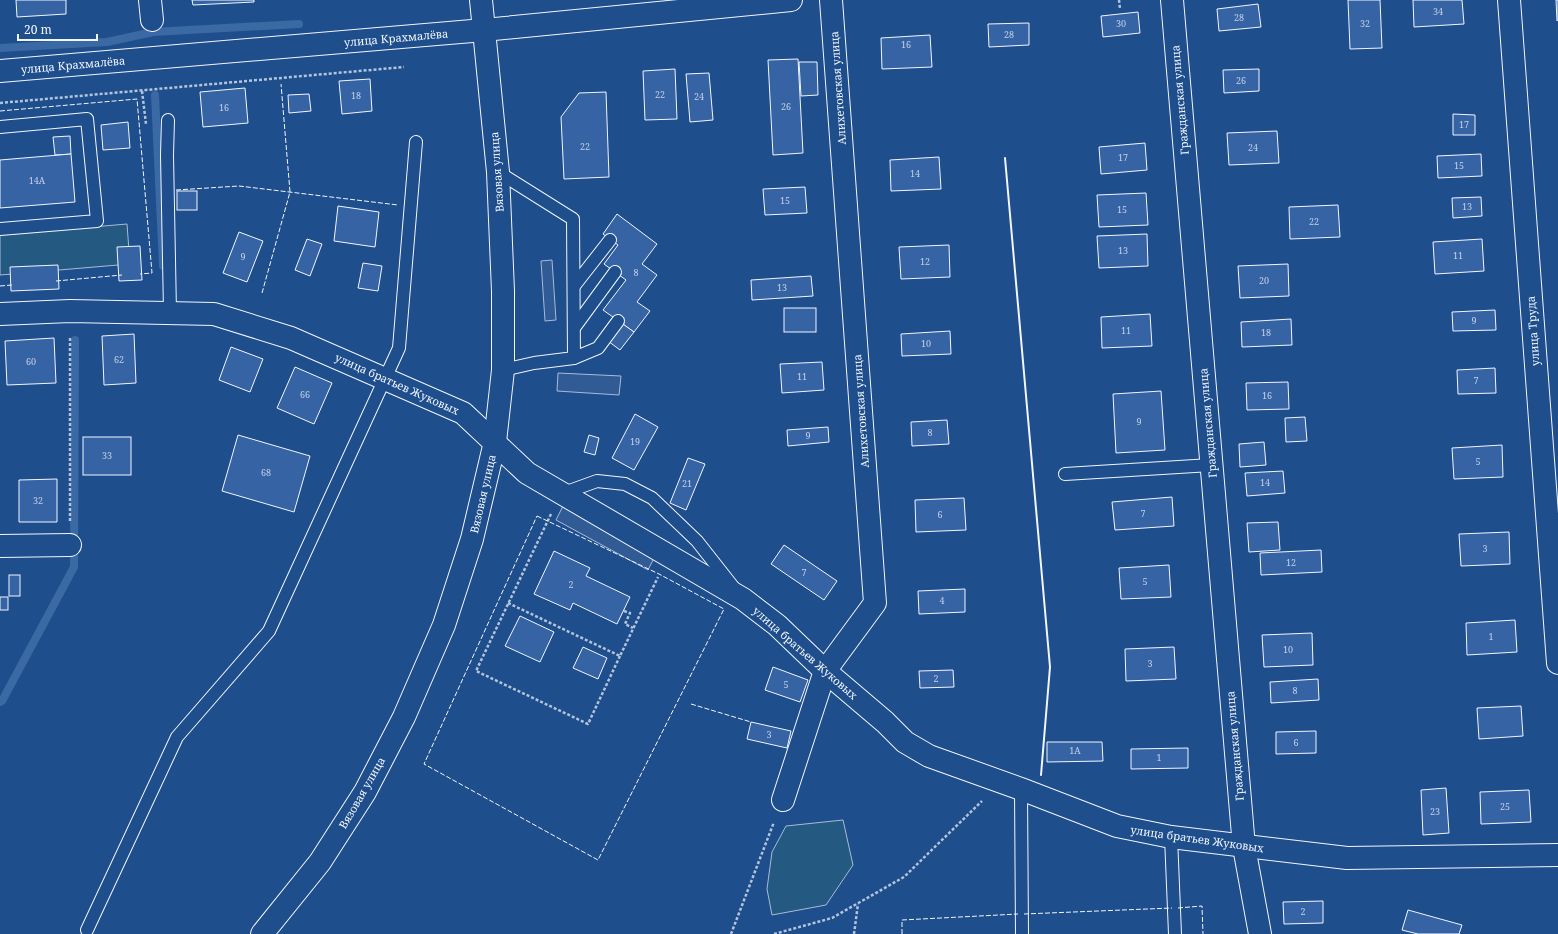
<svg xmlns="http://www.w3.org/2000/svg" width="1558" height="934" font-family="'Noto Serif',serif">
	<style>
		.green { fill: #245a82; stroke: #a8bbd7 }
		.parking { fill: #305b95; stroke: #a8bbd7 }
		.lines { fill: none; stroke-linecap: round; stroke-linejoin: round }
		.stream { stroke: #3b69a3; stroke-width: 8 }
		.building { fill: #3563a3; stroke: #f2f6ff }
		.lane-casing { stroke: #f2f6ff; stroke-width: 14 }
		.street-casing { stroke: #f2f6ff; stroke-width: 24 }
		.secondary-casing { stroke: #f2f6ff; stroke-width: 24 }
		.path { stroke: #b3c4dc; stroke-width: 2.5; stroke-dasharray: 3 2; stroke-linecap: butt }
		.lane { stroke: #1f4e8c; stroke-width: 12 }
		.street { stroke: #1f4e8c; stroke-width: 22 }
		.secondary { stroke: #1f4e8c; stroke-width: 22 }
		.fence { stroke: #f2f6ff; stroke-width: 1; stroke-dasharray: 5 2; stroke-linecap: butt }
		.wall { stroke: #f2f6ff; stroke-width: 2 }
		.labels { text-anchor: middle; stroke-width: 3; stroke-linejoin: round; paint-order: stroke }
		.number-label { font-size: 9px; fill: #c3d1e8 }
		.street-label { font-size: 11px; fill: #f2f6ff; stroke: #1f4e8c }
	</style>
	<rect width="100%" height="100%" fill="#1f4e8c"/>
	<g class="green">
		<polygon points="127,224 130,264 0,275 0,235"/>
		<polygon points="843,820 853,865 826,905 772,915 767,889 772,852 786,826"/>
	</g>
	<g class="parking">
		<polygon points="552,260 556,320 545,321 541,261"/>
		<polygon points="558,373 621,376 619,395 557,391"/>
		<polygon points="564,504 656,554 648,570 556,520"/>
	</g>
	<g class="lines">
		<g class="stream">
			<polyline points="0,48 107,42 153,32 299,24"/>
			<polyline points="155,95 163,266"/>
			<polyline points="0,702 2,701 74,567 75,340"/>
		</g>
	</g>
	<g class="building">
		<polygon points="16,0 66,0 66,14 17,17"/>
		<polygon points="192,0 254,0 254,2 193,5"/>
		<polygon points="1348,0 1380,0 1382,48 1350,49"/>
		<polygon points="1413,0 1462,0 1464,24 1414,27"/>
		<polygon points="1556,0 1558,0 1558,20 1557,21"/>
		<polygon points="1258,4 1261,27 1219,31 1217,9"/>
		<polygon points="1138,12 1140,33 1103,37 1101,16"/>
		<polygon points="1029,23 1029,45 989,47 988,24"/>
		<polygon points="930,35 932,67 882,69 881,38"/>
		<polygon points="798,59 803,153 773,155 768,60"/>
		<polygon points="799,62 817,62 818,95 801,96"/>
		<polygon points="675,69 677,119 645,120 643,71"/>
		<polygon points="1259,69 1259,91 1224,93 1223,70"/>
		<polygon points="709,73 713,120 690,122 686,74"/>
		<polygon points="370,79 372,111 342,114 339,81"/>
		<polygon points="245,88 248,123 203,127 200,92"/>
		<polygon points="606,92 609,177 564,179 561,117 579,93"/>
		<polygon points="309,94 311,111 289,113 288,95"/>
		<polygon points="1453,114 1475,115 1475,135 1453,135"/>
		<polygon points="128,122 130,148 103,150 101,125"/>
		<polygon points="1277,131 1279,163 1229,165 1227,133"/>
		<polygon points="70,136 71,154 55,155 53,137"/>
		<polygon points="1145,143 1147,170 1101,174 1099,147"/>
		<polygon points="71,154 75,202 0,208 0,160"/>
		<polygon points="1481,154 1482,176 1438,178 1437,156"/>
		<polygon points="939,157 941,189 891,191 890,160"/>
		<polygon points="805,187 807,213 765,215 763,189"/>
		<rect x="177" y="191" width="20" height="19"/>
		<polygon points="1146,193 1148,225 1099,227 1097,195"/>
		<polygon points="1481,197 1482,216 1453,218 1452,198"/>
		<polygon points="1338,205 1340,237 1290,239 1289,207"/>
		<polygon points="338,206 379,212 375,247 334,241"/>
		<polygon points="617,214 657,244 642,264 657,275 637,302 650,311 634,332 603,310 626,280 604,264 618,245 603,234"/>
		<polygon points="239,232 263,241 247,282 223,273"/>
		<polygon points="1147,234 1148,266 1099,268 1097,236"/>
		<polygon points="307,239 322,244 310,276 295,270"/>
		<polygon points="1482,239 1484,271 1435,274 1433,242"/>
		<polygon points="949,245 950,277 901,279 899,247"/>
		<polygon points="140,246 142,280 119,281 117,247"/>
		<polygon points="363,263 382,266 378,291 358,288"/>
		<polygon points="1288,264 1289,296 1240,298 1238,266"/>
		<polygon points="58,265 59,289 11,291 10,267"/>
		<polygon points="811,276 813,296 752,300 751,280"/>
		<rect x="784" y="308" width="32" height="24"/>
		<polygon points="1495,310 1496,330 1453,331 1452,312"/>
		<polygon points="1150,314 1152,346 1102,348 1101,317"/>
		<polygon points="613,317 634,332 620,350 600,335"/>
		<polygon points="1291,319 1292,345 1242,347 1241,322"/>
		<polygon points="950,331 951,354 902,356 901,334"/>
		<polygon points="134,334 136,383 104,385 102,336"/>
		<polygon points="54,338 56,383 7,385 5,341"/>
		<polygon points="231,347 263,359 250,392 219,380"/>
		<polygon points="822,362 824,390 782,393 780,364"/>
		<polygon points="295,367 332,383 314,424 277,408"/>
		<polygon points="1495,368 1496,393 1458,394 1457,370"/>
		<polygon points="1288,382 1289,409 1247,410 1246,383"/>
		<polygon points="1161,391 1165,450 1116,453 1113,394"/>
		<polygon points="635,414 658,427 634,470 612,458"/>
		<polygon points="1305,417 1307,441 1286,442 1285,418"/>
		<polygon points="947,420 949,444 912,446 911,422"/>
		<polygon points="828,427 829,442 788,446 787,430"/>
		<polygon points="238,435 310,456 294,512 222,491"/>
		<polygon points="589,435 599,438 595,455 584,452"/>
		<rect x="83" y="437" width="48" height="38"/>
		<polygon points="1264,442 1266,465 1240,467 1239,444"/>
		<polygon points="1502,445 1503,477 1454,479 1452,448"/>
		<polygon points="688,458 705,464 686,510 670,503"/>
		<polygon points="1283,471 1285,493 1247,496 1245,473"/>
		<polygon points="57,479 57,522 19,522 19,480"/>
		<polygon points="1172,497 1174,526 1115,530 1112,502"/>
		<polygon points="964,498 966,530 916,532 915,500"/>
		<polygon points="1278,522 1280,550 1249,552 1247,523"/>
		<polygon points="1509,532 1510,564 1461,566 1459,534"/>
		<polygon points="784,545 837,581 824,600 771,564"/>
		<polygon points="1321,550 1322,572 1261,575 1260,553"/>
		<polygon points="554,551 590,568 586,576 630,597 617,624 573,603 570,610 534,594"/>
		<polygon points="1169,565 1171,597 1121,599 1119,568"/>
		<rect x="9" y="575" width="11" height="21"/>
		<polygon points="965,589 965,612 919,614 918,591"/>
		<rect x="0" y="597" width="8" height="13"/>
		<polygon points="520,616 554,632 540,662 505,646"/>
		<polygon points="1515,620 1517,652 1467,655 1466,623"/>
		<polygon points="1312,633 1313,665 1264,667 1262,635"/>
		<polygon points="583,647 607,658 598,679 573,668"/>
		<polygon points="1174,647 1176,679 1126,681 1125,649"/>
		<polygon points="773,667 808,680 800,702 765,690"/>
		<polygon points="953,670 954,687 920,688 919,671"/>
		<polygon points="1318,679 1319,700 1271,703 1270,682"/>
		<polygon points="1521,706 1523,736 1479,739 1477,708"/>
		<polygon points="751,722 791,731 787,748 747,739"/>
		<polygon points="1316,731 1316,753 1276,754 1276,732"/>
		<polygon points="1047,742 1102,742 1103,761 1047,762"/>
		<polygon points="1188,748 1188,768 1131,769 1131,749"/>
		<polygon points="1446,788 1449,833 1423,835 1421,790"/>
		<polygon points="1529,790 1531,822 1481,824 1480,792"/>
		<polygon points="1323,901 1323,923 1284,924 1283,902"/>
		<polygon points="1408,910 1462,925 1459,934 1418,934 1402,930"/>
	</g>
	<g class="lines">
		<g class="lane-casing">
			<g id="lane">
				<polyline points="168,120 167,155 170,312"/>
				<polyline points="0,127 87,119 97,221 0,229"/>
				<polyline points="498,172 573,219 574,358 534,363 503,370"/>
				<polyline points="574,286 610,240"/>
				<polyline points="574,328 615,272"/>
				<polyline points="574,358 598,348 618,321"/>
				<polyline points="1065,474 1211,465"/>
				<polyline points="561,494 597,481 625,484 652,498 697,541 734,588"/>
				<polyline points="1021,789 1022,934"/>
				<polyline points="1171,837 1175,934"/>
				<polyline points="87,930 177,737 269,631 399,348 416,142"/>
			</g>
		</g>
		<g class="street-casing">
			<g id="street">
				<polyline points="150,0 152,20"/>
				<polyline points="1172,0 1244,847 1260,934"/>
				<polyline points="1509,0 1558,663"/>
				<polyline points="0,314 70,311 214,314 291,338 463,413 527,473 743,599 777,625 825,671 885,722 905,742 929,756 1021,789 1117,826 1171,837 1347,858 1558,855"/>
				<polyline points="0,546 70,545"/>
				<polyline points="783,800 825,671 875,603 831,0"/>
			</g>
		</g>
		<g class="secondary-casing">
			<g id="secondary">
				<polyline points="0,71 484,30 791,0"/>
				<polyline points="262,934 320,862 365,792 404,717 444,625 472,539 495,442 503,370 503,291 498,172 481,0"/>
			</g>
		</g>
		<g class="path">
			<polyline points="1119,0 1120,9"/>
			<polyline points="142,91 146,124"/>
			<polyline points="0,103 404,67"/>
			<polyline points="551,514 476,671 588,724 620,656"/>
			<polyline points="70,521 70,336"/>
			<polyline points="508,603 620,656 658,577"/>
			<polyline points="624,611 630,613 625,624 633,628"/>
			<polyline points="731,934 774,822"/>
			<polyline points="774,934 832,918 904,877 982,801"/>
			<polyline points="854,934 858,904"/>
		</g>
		<use href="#lane" class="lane"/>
		<use href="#street" class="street"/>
		<use href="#secondary" class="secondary"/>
		<g class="fence">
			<polyline points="0,111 137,99 152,273 140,274"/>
			<polyline points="176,190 239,186 398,205"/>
			<polyline points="56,281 122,275"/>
			<polyline points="0,286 12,285"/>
			<polyline points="262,293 290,192 281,84"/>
			<polygon points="537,516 659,574 724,609 598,860 424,764"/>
			<polyline points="691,704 751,722"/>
			<polyline points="1178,908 1202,906 1203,934"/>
			<polyline points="1024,914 1172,908"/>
			<polyline points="902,934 902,920 1018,914"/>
		</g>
		<polyline class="wall" points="1005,158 1050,667 1041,775"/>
	</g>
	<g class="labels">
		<g class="number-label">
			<text x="1438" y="15">34</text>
			<text x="1239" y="21">28</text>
			<text x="1121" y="27">30</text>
			<text x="1365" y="27">32</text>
			<text x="1009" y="38">28</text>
			<text x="906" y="48">16</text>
			<text x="1241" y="84">26</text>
			<text x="660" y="98">22</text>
			<text x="356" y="99">18</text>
			<text x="699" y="100">24</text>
			<text x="786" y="110">26</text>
			<text x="224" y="111">16</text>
			<text x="1464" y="128">17</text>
			<text x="585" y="150">22</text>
			<text x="1253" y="151">24</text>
			<text x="1123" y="161">17</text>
			<text x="1459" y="169">15</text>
			<text x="915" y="177">14</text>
			<text x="37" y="184">14А</text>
			<text x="785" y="204">15</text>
			<text x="1467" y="210">13</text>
			<text x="1122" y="213">15</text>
			<text x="1314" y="225">22</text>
			<text x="1123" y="254">13</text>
			<text x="1458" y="259">11</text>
			<text x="243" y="260">9</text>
			<text x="925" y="265">12</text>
			<text x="636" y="276">8</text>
			<text x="1264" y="284">20</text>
			<text x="782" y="291">13</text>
			<text x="1474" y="324">9</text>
			<text x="1126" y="334">11</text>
			<text x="1266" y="336">18</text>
			<text x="926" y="347">10</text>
			<text x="119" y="363">62</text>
			<text x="31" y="365">60</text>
			<text x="802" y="380">11</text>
			<text x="1476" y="384">7</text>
			<text x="305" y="398">66</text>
			<text x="1267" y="399">16</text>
			<text x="1139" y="425">9</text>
			<text x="930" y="436">8</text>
			<text x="808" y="439">9</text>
			<text x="635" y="445">19</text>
			<text x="107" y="459">33</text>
			<text x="1478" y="465">5</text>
			<text x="266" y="476">68</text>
			<text x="1265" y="486">14</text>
			<text x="687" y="487">21</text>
			<text x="38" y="504">32</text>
			<text x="1143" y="517">7</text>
			<text x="940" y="518">6</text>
			<text x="1485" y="552">3</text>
			<text x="1291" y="566">12</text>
			<text x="804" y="576">7</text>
			<text x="1145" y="585">5</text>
			<text x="571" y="588">2</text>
			<text x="942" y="604">4</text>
			<text x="1491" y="640">1</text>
			<text x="1288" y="653">10</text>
			<text x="1150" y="667">3</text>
			<text x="936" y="682">2</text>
			<text x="786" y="688">5</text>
			<text x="1295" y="694">8</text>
			<text x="769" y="738">3</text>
			<text x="1296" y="746">6</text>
			<text x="1075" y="754">1А</text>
			<text x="1159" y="761">1</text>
			<text x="1505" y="810">25</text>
			<text x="1435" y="815">23</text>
			<text x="1303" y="915">2</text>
		</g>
		<g class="street-label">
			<text transform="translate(396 38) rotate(-5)" y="4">улица Крахмалёва</text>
			<text transform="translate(73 65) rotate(-5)" y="4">улица Крахмалёва</text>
			<text transform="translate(838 88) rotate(-94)" y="4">Алихетовская улица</text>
			<text transform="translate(1180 100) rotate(-95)" y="4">Гражданская улица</text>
			<text transform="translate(497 172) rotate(-94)" y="4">Вязовая улица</text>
			<text transform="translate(1533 331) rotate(-94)" y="4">улица Труда</text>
			<text transform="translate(397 384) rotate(24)" y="4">улица братьев Жуковых</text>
			<text transform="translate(861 411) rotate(-94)" y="4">Алихетовская улица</text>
			<text transform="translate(1208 423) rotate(-95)" y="4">Гражданская улица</text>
			<text transform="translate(483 494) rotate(-77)" y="4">Вязовая улица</text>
			<text transform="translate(805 653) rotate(41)" y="4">улица братьев Жуковых</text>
			<text transform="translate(1235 746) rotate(-95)" y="4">Гражданская улица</text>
			<text transform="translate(362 793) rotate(-60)" y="4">Вязовая улица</text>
			<text transform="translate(1197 839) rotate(8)" y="4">улица братьев Жуковых</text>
		</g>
	</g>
	<path d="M18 34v6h79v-6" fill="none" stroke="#f2f6ff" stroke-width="2"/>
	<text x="24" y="34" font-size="12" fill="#f2f6ff" stroke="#1f4e8c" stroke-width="3" paint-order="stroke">20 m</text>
</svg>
